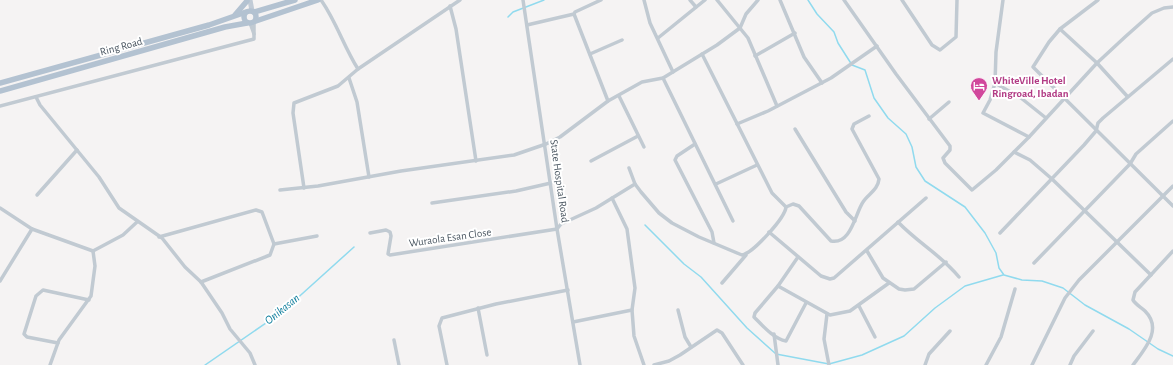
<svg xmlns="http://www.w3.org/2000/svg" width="1173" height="365" font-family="'Alegreya Sans',sans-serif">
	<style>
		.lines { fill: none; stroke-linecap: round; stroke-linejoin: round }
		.stream { stroke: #90daee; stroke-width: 1.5 }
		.street { stroke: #c1cad2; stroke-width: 3.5 }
		.secondary { stroke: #c1cbd6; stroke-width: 5 }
		.primary { stroke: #b3c2d1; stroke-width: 5.5 }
		.labels { text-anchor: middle; stroke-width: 4; stroke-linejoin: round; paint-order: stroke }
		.street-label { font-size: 11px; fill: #4a5661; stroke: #fff }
		.hotel-label { font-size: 11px; font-weight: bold; fill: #b23c85; stroke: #fff; text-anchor: start }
		.water-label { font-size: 12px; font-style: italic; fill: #0c7c9b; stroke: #fff }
	</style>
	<rect width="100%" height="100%" fill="#f5f3f3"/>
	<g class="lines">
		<g class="stream">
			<polyline points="808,0 817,14 834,32 838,43 852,65 865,70 874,98 888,118 906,134 912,147 916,167 925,181 965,207 985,233 996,253 999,268 1004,275 1022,280 1042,281 1063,288 1085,305 1129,329 1158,349 1173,356"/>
			<polyline points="508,17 513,12 544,0"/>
			<polyline points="645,225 684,264 701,277 747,328 776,354 829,364 862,355 904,336 935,308 965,286 1003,275"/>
			<polyline points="205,365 282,312 354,247"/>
		</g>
		<g class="street">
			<path d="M321 0C336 21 344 47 358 69"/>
			<polyline points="523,0 557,229 580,365"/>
			<polyline points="644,0 650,23 673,72"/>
			<polyline points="690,0 696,7"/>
			<polyline points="717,0 748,38 777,106"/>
			<polyline points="780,0 804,57 822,83"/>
			<polyline points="844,0 896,74 950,146 950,150 943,158 945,163 972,190 996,170 1029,137 1097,63 1125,37 1152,13 1164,8 1173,7"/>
			<polyline points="902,0 932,45 940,50 956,37 957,0"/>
			<polyline points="1003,0 996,52 995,83 990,100 983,113 1029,137"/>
			<polyline points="1098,0 1060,29 1049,42 1033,67 1173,206"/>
			<polyline points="450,6 456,29 476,161"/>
			<polyline points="574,14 608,101"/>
			<polyline points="250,23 254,34"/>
			<polyline points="527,25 574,14 575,12 601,0"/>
			<polyline points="1060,29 1097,63 1127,96"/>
			<polyline points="658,38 705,0"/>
			<polyline points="590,54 622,40"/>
			<path d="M702 54 772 193 786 207 793 204 799 206 831 241C851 245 855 214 863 202 868 194 878 190 879 179L852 129 854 124 869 116"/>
			<polyline points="755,56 795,33"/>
			<polyline points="349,78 357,102 369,177"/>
			<polyline points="663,78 733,221"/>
			<polyline points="995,83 1021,98 1046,118"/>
			<polyline points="619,96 644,147"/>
			<polyline points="36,97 40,105 99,177 119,208 162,238 185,267 201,282 222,313 230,329 250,353 255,365"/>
			<polyline points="0,106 254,39 254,22"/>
			<polyline points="929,119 949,102"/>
			<polyline points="737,124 768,111 831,78 877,46"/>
			<polyline points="795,129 846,212 855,221"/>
			<polyline points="695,144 677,156 675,160 712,232 714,243"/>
			<polyline points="1014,152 1030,160 1052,179 1151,275"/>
			<polyline points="591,161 638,136"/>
			<path d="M629 168 635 184 641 192 659 213 672 223 699 237 742 255C753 253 785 218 786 207"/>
			<polyline points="716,184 757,165"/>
			<polyline points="304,188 293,113 294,103 338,86 358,69 460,0"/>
			<polyline points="280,190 318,186 401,171 514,155 546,144 560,137 608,101 642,82 663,78 717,45 740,28 746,14 758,0"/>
			<polyline points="37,195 77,150"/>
			<polyline points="612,198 627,229 635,288 632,310 634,336 644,365"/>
			<polyline points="432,203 516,191 551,183"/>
			<polyline points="0,208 32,229 93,251 123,235 137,222"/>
			<path d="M898 222C918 243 940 254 959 277"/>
			<polyline points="769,232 821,276 830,279 834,278 926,198"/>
			<polyline points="370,233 386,230 390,232 391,236 388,254 390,255 557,229 561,224 596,208 635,184"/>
			<polyline points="1000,233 1084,145 1096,131 1098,123 1103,118 1173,59"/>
			<polyline points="159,237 256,210 262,212 274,244 270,255 201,282"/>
			<polyline points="274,244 317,236"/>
			<polyline points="867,251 883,278 899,289 905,290 914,289 946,262"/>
			<path d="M798 257 778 286 755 313 754 317C762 325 774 339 786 341L806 303"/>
			<polyline points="1034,263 1130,164 1136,154 1173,121"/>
			<polyline points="0,281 32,229"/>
			<polyline points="722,283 746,255"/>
			<polyline points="778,286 830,315 850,311 889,283"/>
			<polyline points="859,306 875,337"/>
			<polyline points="478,308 487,355"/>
			<polyline points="678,310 685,337 691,347"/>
			<polyline points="827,314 824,339 829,365"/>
			<polyline points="573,322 632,310"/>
			<polyline points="774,334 778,365"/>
			<polyline points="394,340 399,365"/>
			<polyline points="58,343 27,337 24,334 36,296 43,290 89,300"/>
			<polyline points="50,365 59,340 91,296 95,266 93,251"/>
			<polyline points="447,365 439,326 442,318 496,304 568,290"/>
			<polyline points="654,365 669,361 680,355 717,330 722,333 743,365"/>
			<polyline points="925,365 929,354 950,331"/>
			<polyline points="986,365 1001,337 1015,289"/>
			<polyline points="1032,365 1065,298 1079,280 1173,186"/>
			<polyline points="1070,365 1074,356 1093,331"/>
			<path d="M1133 365C1145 349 1163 329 1145 311 1141 307 1136 305 1133 300L1135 292 1173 251"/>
		</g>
		<polyline class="secondary" points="250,0 252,11"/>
		<g class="primary">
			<circle cx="250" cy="17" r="6"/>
			<polyline points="254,12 295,0"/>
			<polyline points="235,15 247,1"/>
			<polyline points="256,21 318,0"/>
			<polyline points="0,83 209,25 246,12"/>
			<polyline points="0,91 225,27 247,23"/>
		</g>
	</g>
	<defs>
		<g id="hotel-pin" transform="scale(0.9)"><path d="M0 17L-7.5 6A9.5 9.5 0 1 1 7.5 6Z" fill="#d1479c" stroke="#fff"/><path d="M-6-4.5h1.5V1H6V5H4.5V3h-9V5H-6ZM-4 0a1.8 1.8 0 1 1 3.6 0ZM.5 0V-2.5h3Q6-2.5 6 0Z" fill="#fff"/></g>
	</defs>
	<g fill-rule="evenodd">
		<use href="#hotel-pin" x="979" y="86"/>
	</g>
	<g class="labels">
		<g class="street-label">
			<text transform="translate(121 46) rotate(-15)" y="4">Ring Road</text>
			<text transform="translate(560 181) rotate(82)" y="4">State Hospital Road</text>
			<text transform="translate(450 237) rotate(-8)" y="4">Wuraola Esan Close</text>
		</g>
		<g class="hotel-label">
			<text x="992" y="84">WhiteVille Hotel<tspan x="992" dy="13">Ringroad, Ibadan</tspan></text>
		</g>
		<g class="water-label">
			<text transform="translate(282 309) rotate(-39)" y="4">Onikasan</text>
		</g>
	</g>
</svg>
